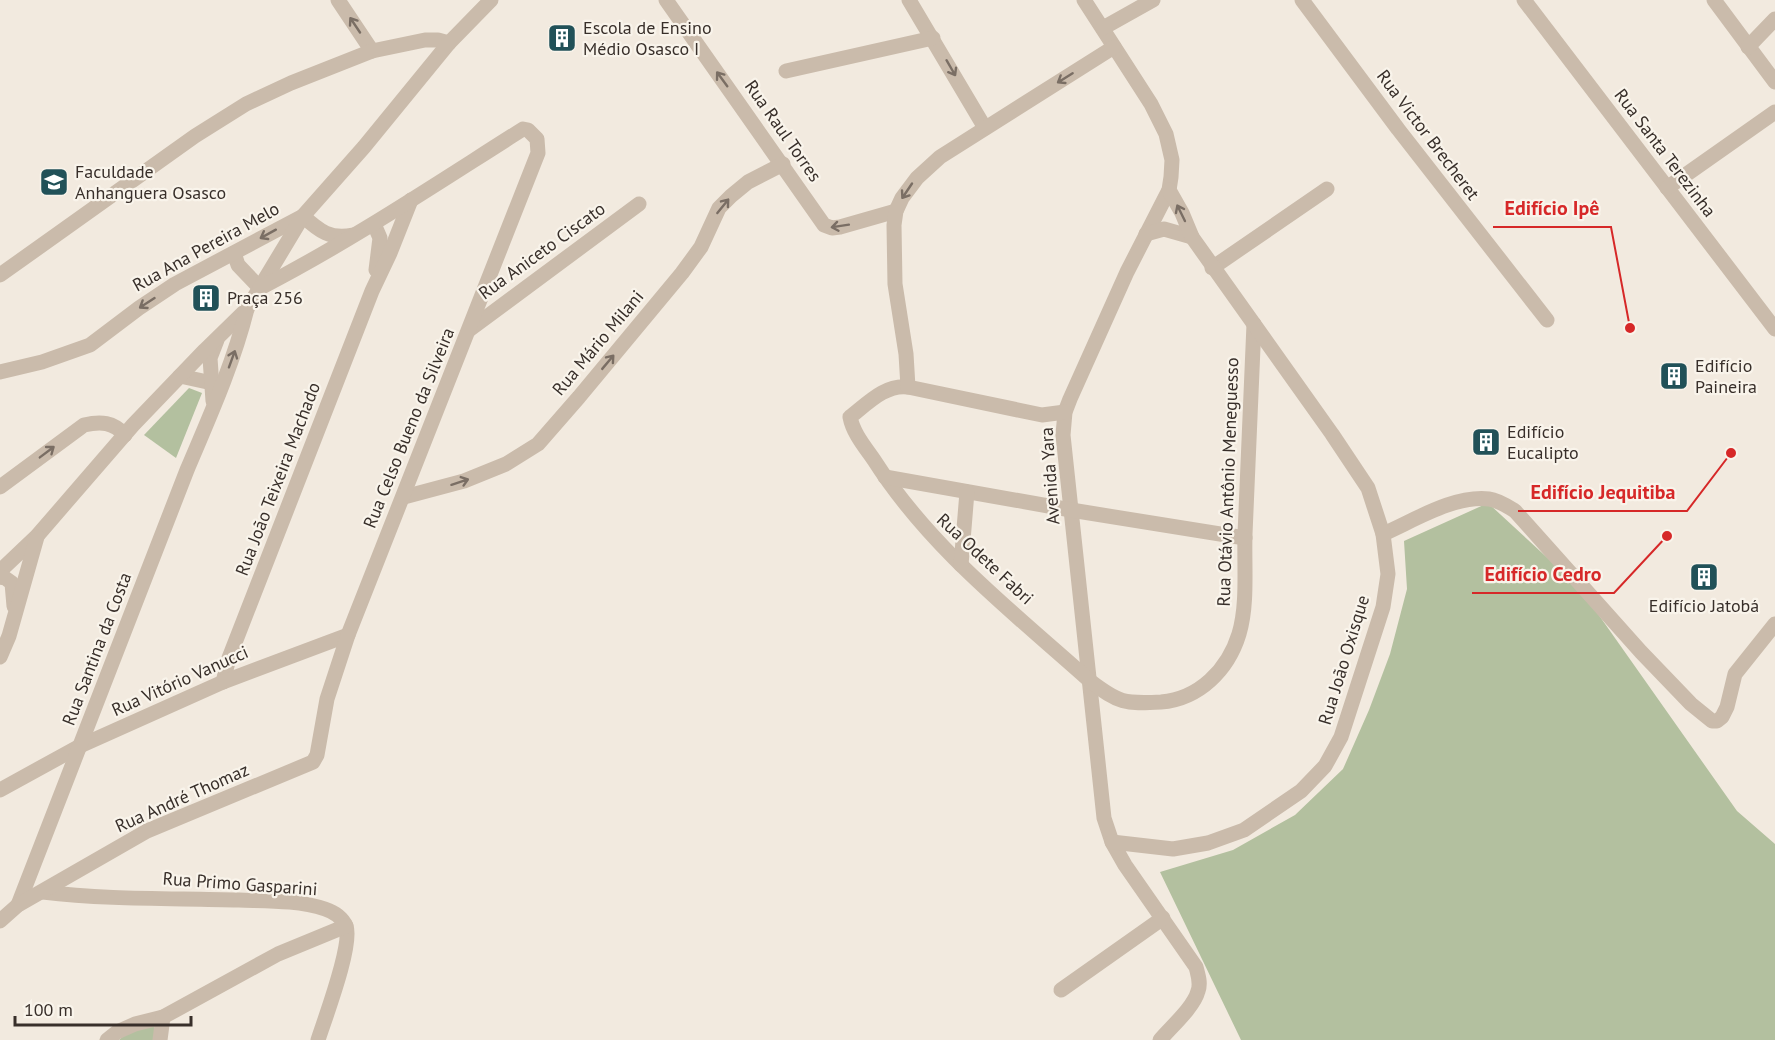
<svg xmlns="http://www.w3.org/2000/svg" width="1775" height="1040" font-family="'PT Sans',sans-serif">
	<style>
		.green { fill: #b3c09f }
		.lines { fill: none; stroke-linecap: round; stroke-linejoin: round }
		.minor { stroke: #cabbab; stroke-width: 15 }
		.oneway { stroke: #7a6e64 }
		.labels { text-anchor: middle; stroke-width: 4.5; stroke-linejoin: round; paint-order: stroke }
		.poi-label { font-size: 18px; fill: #382f2a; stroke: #f9f4eb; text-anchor: start }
		.street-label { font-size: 18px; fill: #382f2a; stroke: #f9f4eb }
		.leader { fill: none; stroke: #d62828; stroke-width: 2 }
		.callout-dot { fill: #d62828; stroke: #f9f4eb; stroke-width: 2 }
		.callout-label { font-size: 20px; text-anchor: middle; font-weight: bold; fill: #d62828; stroke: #f9f4eb; stroke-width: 4.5; stroke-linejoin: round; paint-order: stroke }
	</style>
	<rect width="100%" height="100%" fill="#f2eadf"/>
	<g class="green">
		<polygon points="189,388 202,393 176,458 144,435"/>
		<polygon points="1488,503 1579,587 1737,811 1775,844 1775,1040 1241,1040 1160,872 1233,850 1295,815 1343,769 1369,710 1390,654 1407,589 1404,541"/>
		<polygon points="153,1024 156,1035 154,1040 119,1040 127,1033"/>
	</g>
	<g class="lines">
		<g class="minor">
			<polyline points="338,0 372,51"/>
			<polyline points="666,0 824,225 832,228 840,227 896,211"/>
			<polyline points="909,0 985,128"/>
			<path d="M1084 0 1151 104 1166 134 1172 160 1171 177 1169 190 1127 272 1070 399 1065 412 1063 435 1104 818 1112 842 1125 865 1196 967C1198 975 1201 983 1198 991 1194 1007 1171 1027 1160 1040"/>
			<polyline points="1302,0 1398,129 1547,320"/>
			<polyline points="1524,0 1775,329"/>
			<polyline points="1714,0 1775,82"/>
			<polyline points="1103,28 1153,0"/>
			<polyline points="1748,47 1775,19"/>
			<polyline points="786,71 933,38"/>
			<polyline points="1667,188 1775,112"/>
			<polyline points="374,224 380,238 376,270"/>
			<polyline points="1146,234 1164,229 1192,237"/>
			<polyline points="234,253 238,265 260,288"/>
			<polyline points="1212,268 1327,189"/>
			<polyline points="0,275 195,136 246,104 291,83 372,51 425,40 438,40 449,43"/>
			<polyline points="469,330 639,204"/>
			<path d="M0 372 42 362 90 345 139 308 175 284 303 216C319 231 331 240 353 235"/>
			<polyline points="180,376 212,383"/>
			<path d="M908 387C885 384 867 404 850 417 853 433 865 447 874 460 930 548 1013 612 1090 681 1119 703 1124 704 1161 702 1199 699 1228 670 1239 634 1248 604 1244 566 1245 534 1248 464 1251 394 1254 324"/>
			<polyline points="213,401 210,358 217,340"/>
			<polyline points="1065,412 1042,415 908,387 906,354 895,284 894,225 896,211 902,198 917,178 940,157 1114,47"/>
			<polyline points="885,477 1071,510 1245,538"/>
			<path d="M0 487 84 425C101 421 113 422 125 435"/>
			<polyline points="404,497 464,481 506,464 538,444 579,397 682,273 701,247 719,208 731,196 748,182 783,164"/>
			<path d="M1383 534C1415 520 1454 495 1489 499 1498 500 1507 506 1515 511L1641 652 1691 704 1712 721H1717L1722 717 1727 707 1735 674 1775 624"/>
			<polyline points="961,565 967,492"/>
			<polyline points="0,571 37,536 133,425 205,350 247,309 303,216 364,147 449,43 491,0"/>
			<polyline points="0,577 5,578 12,583 14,606"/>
			<polyline points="0,657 9,636 37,537"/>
			<polyline points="223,682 229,658 372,291 390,253 411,200"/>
			<polyline points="0,790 80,746 223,682 348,635"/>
			<polyline points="1112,842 1173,849 1208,843 1244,830 1301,791 1325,766 1341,737 1383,607 1388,574 1383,534 1368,488 1332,434 1192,237 1182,213 1169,190"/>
			<path d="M43 892C108 900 174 898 239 900 267 901 298 900 325 909 334 912 342 917 346 926 353 945 325 1018 318 1040"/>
			<path d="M18 905 187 470C209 418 233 365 247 309"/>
			<path d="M0 921 18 905 147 831 313 762 317 755 327 699 348 635 538 153 537 139 528 130 523 129C436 184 351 241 260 288"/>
			<polyline points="1061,990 1163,918"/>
			<polyline points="107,1040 117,1032 135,1024 163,1017 278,954 346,926"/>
			<polyline points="160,1040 163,1017"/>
		</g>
	</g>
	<defs><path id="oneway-shaft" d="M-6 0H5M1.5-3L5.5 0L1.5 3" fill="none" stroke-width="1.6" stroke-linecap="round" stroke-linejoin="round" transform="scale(1.5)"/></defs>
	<g class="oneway">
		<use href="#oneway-shaft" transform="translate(355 25) rotate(-124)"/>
		<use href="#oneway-shaft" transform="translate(951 68) rotate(60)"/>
		<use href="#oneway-shaft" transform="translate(1065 78) rotate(148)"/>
		<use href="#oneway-shaft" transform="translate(722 79) rotate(-126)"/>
		<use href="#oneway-shaft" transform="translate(907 191) rotate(124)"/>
		<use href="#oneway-shaft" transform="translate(723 206) rotate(-51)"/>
		<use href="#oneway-shaft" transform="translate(1181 213) rotate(-116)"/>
		<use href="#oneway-shaft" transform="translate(840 226) rotate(171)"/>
		<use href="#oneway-shaft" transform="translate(268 234) rotate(151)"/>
		<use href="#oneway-shaft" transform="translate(147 303) rotate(147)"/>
		<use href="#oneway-shaft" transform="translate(232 359) rotate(-70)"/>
		<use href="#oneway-shaft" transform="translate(608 362) rotate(-50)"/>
		<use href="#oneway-shaft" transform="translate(47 452) rotate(-37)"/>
		<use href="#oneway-shaft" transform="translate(460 482) rotate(-18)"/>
	</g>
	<defs>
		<g id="building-square" transform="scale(1.5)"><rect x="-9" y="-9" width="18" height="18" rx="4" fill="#215158" stroke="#f9f4eb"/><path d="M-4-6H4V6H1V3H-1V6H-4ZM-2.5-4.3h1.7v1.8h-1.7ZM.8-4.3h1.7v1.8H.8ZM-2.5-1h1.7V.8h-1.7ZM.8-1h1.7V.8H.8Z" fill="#fff"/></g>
		<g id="university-square" transform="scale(1.5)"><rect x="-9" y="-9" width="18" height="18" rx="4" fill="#215158" stroke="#f9f4eb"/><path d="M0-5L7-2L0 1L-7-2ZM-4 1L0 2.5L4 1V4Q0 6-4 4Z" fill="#fff"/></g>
	</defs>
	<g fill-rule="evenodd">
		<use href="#building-square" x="562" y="38"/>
		<use href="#university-square" x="54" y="182"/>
		<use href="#building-square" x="206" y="298"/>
		<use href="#building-square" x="1674" y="376"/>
		<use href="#building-square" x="1486" y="442"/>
		<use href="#building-square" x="1704" y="577"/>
	</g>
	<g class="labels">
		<g class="poi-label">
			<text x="583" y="34">Escola de Ensino<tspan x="583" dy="21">Médio Osasco I</tspan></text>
			<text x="75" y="178">Faculdade<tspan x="75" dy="21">Anhanguera Osasco</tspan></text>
			<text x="227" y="304">Praça 256</text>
			<text x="1695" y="372">Edifício<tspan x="1695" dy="21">Paineira</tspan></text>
			<text x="1507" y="438">Edifício<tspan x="1507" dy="21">Eucalipto</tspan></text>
			<text x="1704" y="612" text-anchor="middle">Edifício Jatobá</text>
		</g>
		<g class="street-label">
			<text transform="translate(783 131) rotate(55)" y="6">Rua Raul Torres</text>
			<text transform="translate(1428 135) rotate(53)" y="6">Rua Victor Brecheret</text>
			<text transform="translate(1665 153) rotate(53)" y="6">Rua Santa Terezinha</text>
			<text transform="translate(206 247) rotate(-29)" y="6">Rua Ana Pereira Melo</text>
			<text transform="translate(542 251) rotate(-36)" y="6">Rua Aniceto Ciscato</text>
			<text transform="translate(598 343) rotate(-50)" y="6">Rua Mário Milani</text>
			<text transform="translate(409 428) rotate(-68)" y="6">Rua Celso Bueno da Silveira</text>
			<text transform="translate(1050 476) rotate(-94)" y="6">Avenida Yara</text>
			<text transform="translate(278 479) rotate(-69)" y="6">Rua João Teixeira Machado</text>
			<text transform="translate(1228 482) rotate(-88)" y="6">Rua Otávio Antônio Meneguesso</text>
			<text transform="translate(985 559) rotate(43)" y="6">Rua Odete Fabri</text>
			<text transform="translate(97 649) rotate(-69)" y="6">Rua Santina da Costa</text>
			<text transform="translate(1344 660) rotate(-73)" y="6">Rua João Oxisque</text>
			<text transform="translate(180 681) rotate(-24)" y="6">Rua Vitório Vanucci</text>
			<text transform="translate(182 798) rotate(-24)" y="6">Rua André Thomaz</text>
			<text transform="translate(240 884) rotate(4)" y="6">Rua Primo Gasparini</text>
		</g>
	</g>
	<path class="leader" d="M1630 328L1611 227H1493M1731 453L1687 511H1518M1667 536L1614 593H1472"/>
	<g class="callout-dot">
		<circle cx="1630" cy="328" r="6"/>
		<circle cx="1731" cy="453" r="6"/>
		<circle cx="1667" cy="536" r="6"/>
	</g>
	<g class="callout-label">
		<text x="1552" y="215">Edifício Ipê</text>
		<text x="1603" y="499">Edifício Jequitiba</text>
		<text x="1543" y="581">Edifício Cedro</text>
	</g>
	<path d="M15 1016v9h176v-9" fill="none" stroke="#382f2a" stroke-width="3"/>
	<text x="24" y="1016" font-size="18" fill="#382f2a" stroke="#f9f4eb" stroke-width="4.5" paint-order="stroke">100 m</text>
</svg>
